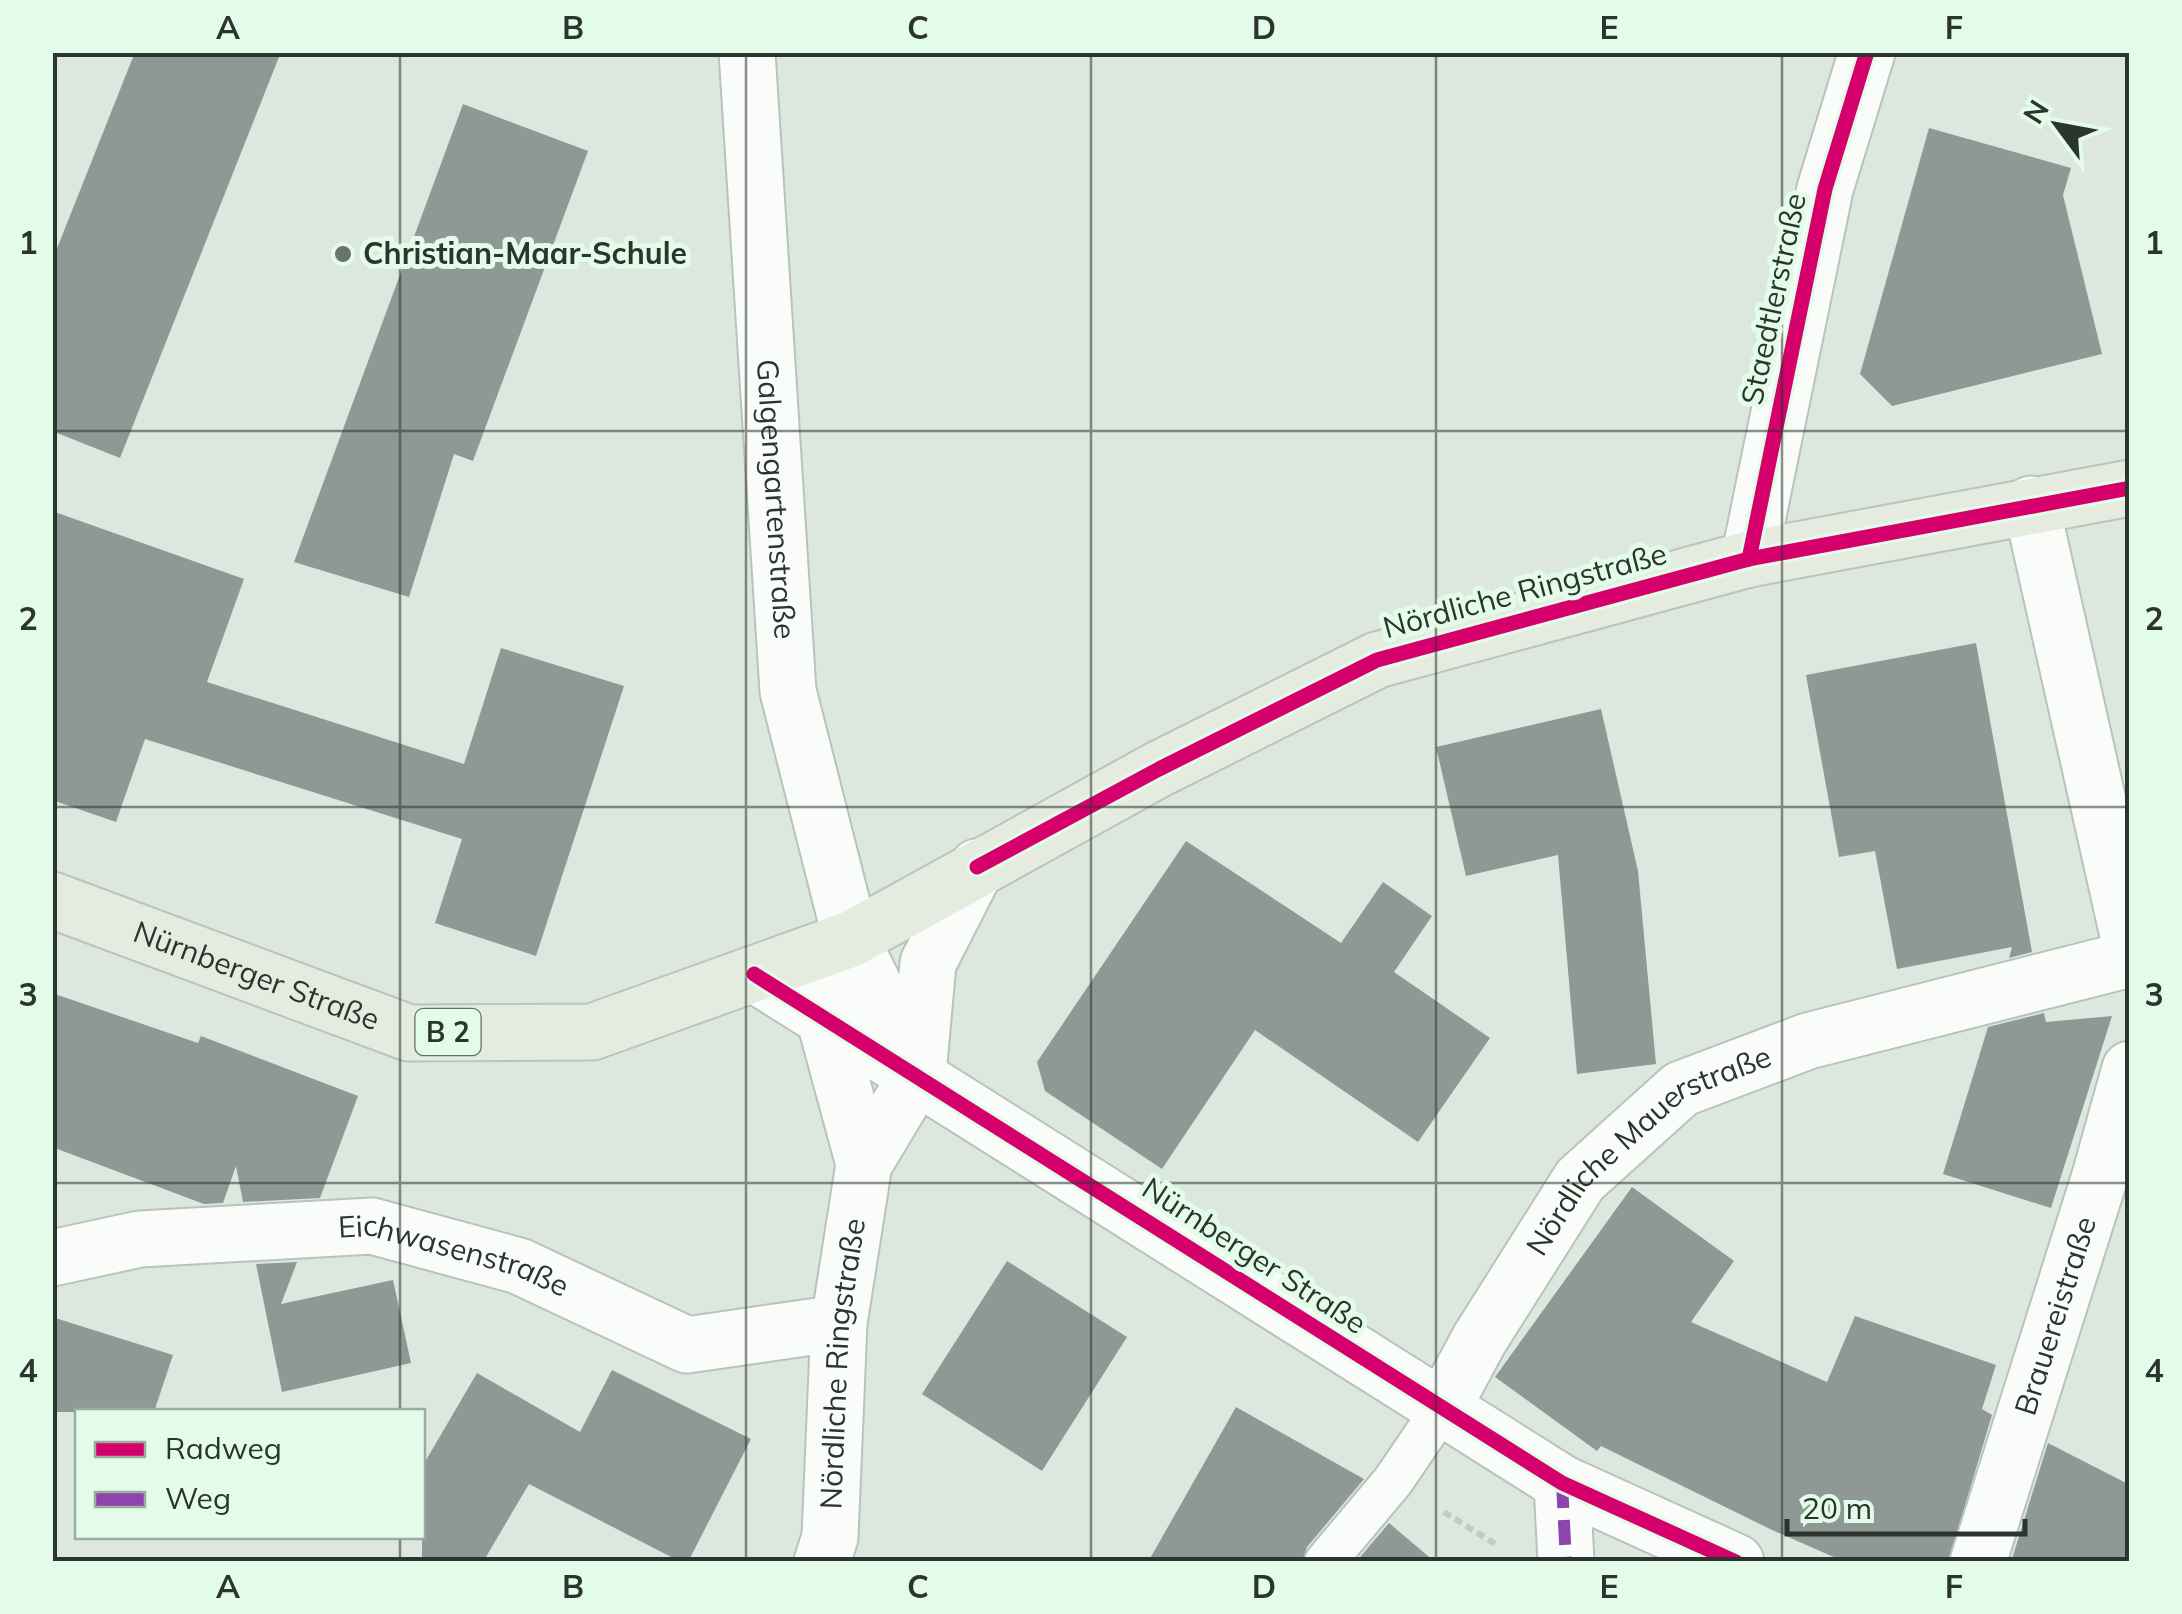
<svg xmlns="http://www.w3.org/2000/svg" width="2182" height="1614" font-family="Mulish,sans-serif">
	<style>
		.building { fill: #8e9995 }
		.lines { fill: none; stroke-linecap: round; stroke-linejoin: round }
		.service-casing { stroke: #b8c3bb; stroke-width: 44 }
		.minor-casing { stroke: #b8c3bb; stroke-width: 59 }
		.secondary-casing { stroke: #b8c3bb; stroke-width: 59 }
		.primary-casing { stroke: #bcc3be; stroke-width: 59 }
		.path { stroke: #c5c9c5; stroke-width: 6; stroke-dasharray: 8 5; stroke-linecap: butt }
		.service { stroke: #fafcfa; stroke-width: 40 }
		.minor { stroke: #fafcfa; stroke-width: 55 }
		.secondary { stroke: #fafcfa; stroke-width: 55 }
		.primary { stroke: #e6ebe0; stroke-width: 55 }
		.quiet { stroke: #8e44ad; stroke-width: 12; stroke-dasharray: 25 12; stroke-linecap: butt }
		.cycleway-casing { stroke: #e3fce9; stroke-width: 21 }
		.cycleway { stroke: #d6006c; stroke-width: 15 }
		.grid { fill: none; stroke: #2b342d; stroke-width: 2.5; stroke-opacity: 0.55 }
		.poi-dot { fill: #69736b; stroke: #e3fce9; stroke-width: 4 }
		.labels { text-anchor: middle; stroke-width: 10; stroke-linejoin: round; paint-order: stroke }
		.shield { fill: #e3fce9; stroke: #627065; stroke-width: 2.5 }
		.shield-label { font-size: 28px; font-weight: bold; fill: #2b342d }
		.poi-label { font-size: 30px; font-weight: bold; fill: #2b342d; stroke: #e3fce9; text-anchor: start }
		.street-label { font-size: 30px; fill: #2b342d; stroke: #e3fce9 }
		.neatline { fill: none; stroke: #2b342d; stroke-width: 4 }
		.grid-label { font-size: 32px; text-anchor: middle; font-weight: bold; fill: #2b342d }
	</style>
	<rect width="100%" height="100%" fill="#dce8df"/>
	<g class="building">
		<polygon points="135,52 281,52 120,458 52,431 52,261"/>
		<polygon points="463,104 588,151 473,461 454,454 409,597 294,562"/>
		<polygon points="1929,128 2071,168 2063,195 2102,354 1892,406 1860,374"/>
		<polygon points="52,511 244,579 207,682 464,764 501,648 624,686 536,956 435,923 462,839 145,739 116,822 52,800"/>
		<polygon points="1976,643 2032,952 2009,958 2012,947 1897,969 1875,851 1839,857 1806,675"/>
		<polygon points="1601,709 1638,871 1656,1064 1577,1074 1558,855 1466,876 1436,747"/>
		<polygon points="1186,841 1341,943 1383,882 1432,916 1394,972 1490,1038 1418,1142 1255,1030 1162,1169 1045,1091 1037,1062"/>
		<polygon points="52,993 198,1043 201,1036 358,1096 320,1198 243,1202 236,1166 223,1203 204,1204 52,1147"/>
		<polygon points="2044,1013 2046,1022 2112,1016 2051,1208 1943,1174 1988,1027"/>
		<polygon points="1632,1187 1734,1261 1691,1322 1827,1382 1855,1316 1996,1365 1982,1409 1992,1415 1948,1562 1845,1562 1770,1529 1601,1446 1597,1451 1495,1377"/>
		<polygon points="1007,1261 1127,1337 1042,1471 922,1394"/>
		<polygon points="297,1262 281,1304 393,1280 411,1363 282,1392 256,1264"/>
		<polygon points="52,1317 173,1355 154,1412 52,1412"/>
		<polygon points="612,1370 751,1439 688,1562 681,1562 529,1484 483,1562 422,1562 422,1467 477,1373 580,1432"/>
		<polygon points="1236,1407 1364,1479 1307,1547 1302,1562 1148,1562"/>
		<polygon points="2048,1443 2130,1485 2130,1562 2011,1562"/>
		<polygon points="1389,1523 1435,1562 1356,1562"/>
	</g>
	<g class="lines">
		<g class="service-casing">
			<polyline id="service" points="1325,1562 1393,1481 1442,1409"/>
		</g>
		<g class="minor-casing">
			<g id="minor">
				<path id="s1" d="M747 52 788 691 851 939"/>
				<polyline points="2031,504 2130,944"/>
				<polyline points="754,974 1562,1483 1736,1562"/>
				<path id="s2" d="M52 1258 140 1239 372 1226 519 1266 687 1345 839 1323"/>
				<path id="s3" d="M1442 1409 1479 1340 1580 1180 1681 1089 1808 1041 2130 959"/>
				<polyline points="1562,1483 1566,1562"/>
				<path id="s4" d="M1978 1562 2100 1176 2130 1069"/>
			</g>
		</g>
		<g class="secondary-casing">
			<g id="secondary">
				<polyline points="1749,559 1825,189 1867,52"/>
				<polyline points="851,939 824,1017 864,1164"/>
				<polyline points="851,939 918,1074"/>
				<path id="s5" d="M822 1562 830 1537 839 1323 864 1164 918 1074 928 963 977 867"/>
			</g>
		</g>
		<g class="primary-casing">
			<g id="primary">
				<path id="s6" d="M52 900 409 1033 592 1032 851 939 1159 769 1377 660 1749 559 2130 488"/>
			</g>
		</g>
		<polyline class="path" points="1444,1512 1497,1545"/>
		<use href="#service" class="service"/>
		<use href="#minor" class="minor"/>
		<use href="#secondary" class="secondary"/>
		<use href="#primary" class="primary"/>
		<polyline class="quiet" points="1562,1483 1566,1562"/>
		<g class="cycleway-casing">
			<g id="cycleway">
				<polyline points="1749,559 1825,189 1867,52"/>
				<polyline points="977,867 1159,769 1377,660 1749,559 2130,488"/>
				<polyline points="754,974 1562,1483 1736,1562"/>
			</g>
		</g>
		<use href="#cycleway" class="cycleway"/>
	</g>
	<path class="grid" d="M400 52V1412M746 52V1562M1091 52V1562M1436 52V1562M1782 52V1562M52 431H2130M52 807H2130M52 1183H2130M400 1536V1562"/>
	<circle class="poi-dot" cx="343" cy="254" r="10"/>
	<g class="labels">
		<rect class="shield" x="415.5" y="1009" width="65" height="46" rx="8"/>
		<g class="shield-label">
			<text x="448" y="1042">B 2</text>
		</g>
		<g class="poi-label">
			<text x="363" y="264">Christian-Maar-Schule</text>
		</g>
		<g class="street-label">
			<text transform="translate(1774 299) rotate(-78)" y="10">Staedtlerstraße</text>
			<text dy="10" stroke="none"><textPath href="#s1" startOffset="448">Galgengartenstraße</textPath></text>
			<text transform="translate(1525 591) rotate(-15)" y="10">Nördliche Ringstraße</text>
			<text dy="10" stroke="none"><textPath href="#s6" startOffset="218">Nürnberger Straße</textPath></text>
			<text dy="10" stroke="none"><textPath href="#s3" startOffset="340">Nördliche Mauerstraße</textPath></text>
			<text transform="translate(1254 1256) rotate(33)" y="10">Nürnberger Straße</text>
			<text dy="10" stroke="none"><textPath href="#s2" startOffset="408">Eichwasenstraße</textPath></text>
			<text dy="10" stroke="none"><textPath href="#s4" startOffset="258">Brauereistraße</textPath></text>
			<text dy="10" stroke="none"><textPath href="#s5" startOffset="200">Nördliche Ringstraße</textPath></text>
		</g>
	</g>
	<rect width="2182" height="1614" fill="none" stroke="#e3fce9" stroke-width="110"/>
	<rect x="75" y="1409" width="350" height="130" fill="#e3fce9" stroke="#99ac9e" stroke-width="2.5"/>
	<rect x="95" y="1442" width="50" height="15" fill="#d6006c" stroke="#99ac9e" stroke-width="2.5"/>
	<text x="165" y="1459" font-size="30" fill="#2b342d">Radweg</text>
	<rect x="95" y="1492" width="50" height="15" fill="#8e44ad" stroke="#99ac9e" stroke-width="2.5"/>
	<text x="165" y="1509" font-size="30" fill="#2b342d">Weg</text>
	<g transform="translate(2057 125) rotate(302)" stroke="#e3fce9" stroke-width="8" paint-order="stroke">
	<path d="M0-8L18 38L0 25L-18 38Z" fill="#2b342d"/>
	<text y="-15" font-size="28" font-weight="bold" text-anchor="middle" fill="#2b342d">N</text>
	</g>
	<path d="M1787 1519v15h238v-15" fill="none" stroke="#2b342d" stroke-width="5"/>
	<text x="1802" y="1519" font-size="30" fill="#2b342d" stroke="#e3fce9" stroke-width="8" paint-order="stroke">20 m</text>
	<rect x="55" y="55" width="2072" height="1504" class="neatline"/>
	<g class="grid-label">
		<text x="228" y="39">A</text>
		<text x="573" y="39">B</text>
		<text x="918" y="39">C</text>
		<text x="1264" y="39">D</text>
		<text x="1609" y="39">E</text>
		<text x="1954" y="39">F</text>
		<text x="28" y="254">1</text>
		<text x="2154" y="254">1</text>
		<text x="28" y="630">2</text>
		<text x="2154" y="630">2</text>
		<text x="28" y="1006">3</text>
		<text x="2154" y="1006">3</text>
		<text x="28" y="1382">4</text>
		<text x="2154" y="1382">4</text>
		<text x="228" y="1598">A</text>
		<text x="573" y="1598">B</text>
		<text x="918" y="1598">C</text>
		<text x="1264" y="1598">D</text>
		<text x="1609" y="1598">E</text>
		<text x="1954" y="1598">F</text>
	</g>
</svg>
